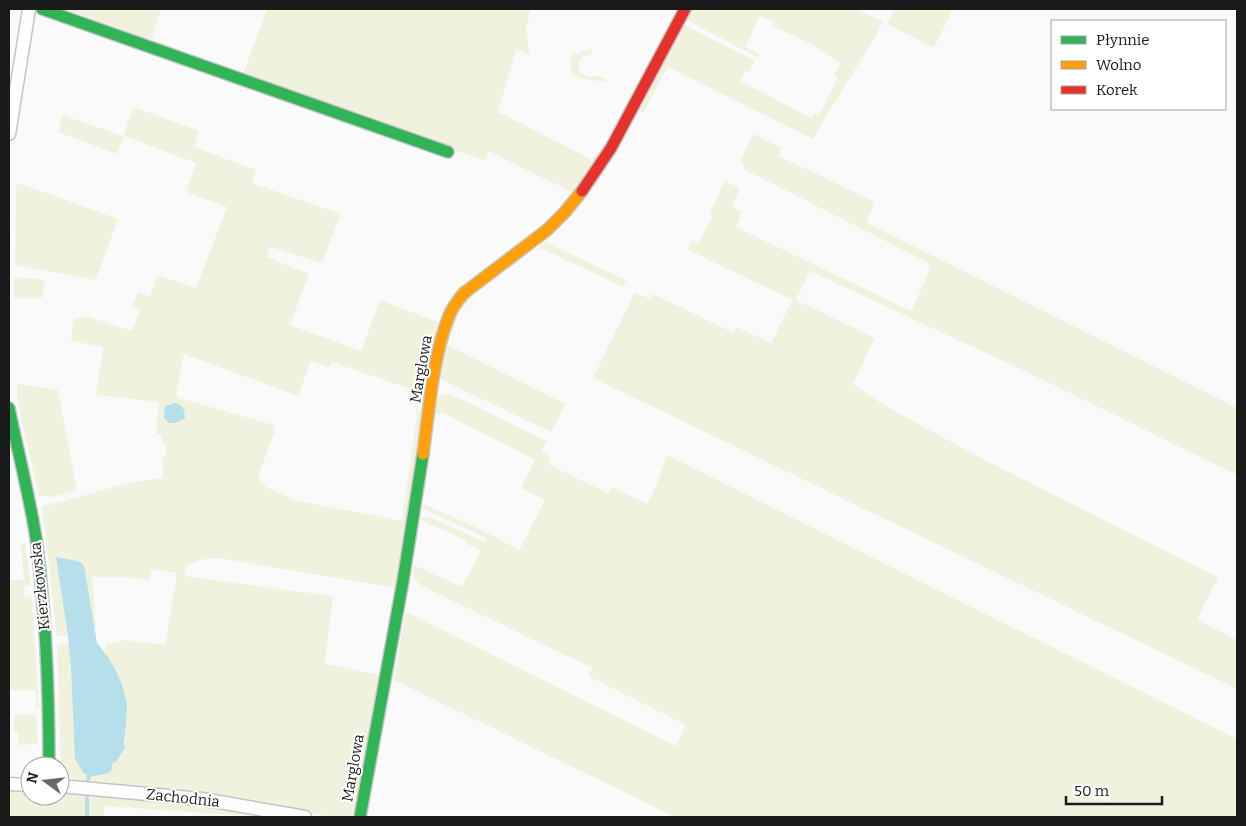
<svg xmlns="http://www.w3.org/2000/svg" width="1246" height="826" font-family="Bitter,serif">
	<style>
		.green { fill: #f1f2de }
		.water { fill: #b4dfeb }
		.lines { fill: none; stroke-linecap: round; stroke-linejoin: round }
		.stream { stroke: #b4dfeb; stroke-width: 4 }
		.street-casing { stroke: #c4c4c5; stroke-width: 15 }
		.fast-casing { stroke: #c4c4c5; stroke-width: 14 }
		.slow-casing { stroke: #c4c4c5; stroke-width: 14 }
		.jam-casing { stroke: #c4c4c5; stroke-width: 14 }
		.street { stroke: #fefefe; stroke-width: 12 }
		.fast { stroke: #30b455; stroke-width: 11 }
		.slow { stroke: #ff9f0a; stroke-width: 11 }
		.jam { stroke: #e5322d; stroke-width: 11 }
		.labels { text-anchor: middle; stroke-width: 4; stroke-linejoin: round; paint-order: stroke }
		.street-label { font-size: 15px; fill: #191a1a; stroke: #fff }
	</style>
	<rect width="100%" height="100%" fill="#fafafb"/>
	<g class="green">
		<polygon points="65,9 162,9 151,40"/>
		<polygon points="267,9 531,9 526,29 529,51 532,57 516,49 498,112 593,160 598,151 602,155 572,192 488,151 485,161 336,109 243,74"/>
		<path d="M690 9H857L883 22C862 62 835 99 813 139L668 67 643 113 640 110 682 24 755 61 749 73 745 71 740 81 812 118 814 113 819 115 838 78 834 75 840 63 813 45 773 26 774 23 760 16 745 47 759 54 757 57 685 19Z"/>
		<polygon points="894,9 953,9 934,48 887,24"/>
		<path d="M589 49H593C591 56 588 55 581 58 576 64 578 74 588 76 591 77 592 76 596 76 600 76 603 78 607 80L606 82 582 79 571 72 570 61 573 54H577Z"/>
		<path d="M134 107 199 131 194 147 256 170 252 183 341 214 322 263 270 247 267 257 309 274 290 325 361 351 380 300 438 322 425 394 332 362 329 368 311 361 298 396 184 354 176 393 179 398 274 425 275 431 259 474 260 481 266 487 294 500 402 521 417 415 415 412 416 408 423 415 396 588 219 558C204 558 199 560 186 567L184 576 333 596 325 664 380 675 352 817H331L203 793 73 781V778L65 772 61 766 57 645 69 644 73 708 84 774 90 775 108 771 123 747 126 725 122 685 104 650 107 644 125 640 165 645 177 573 151 569 150 580 125 577H92L96 628 94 626 84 565 78 561 57 557 68 636H57L42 507C82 497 121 482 163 478L162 457 166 456V444L162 443V434H156L159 402 96 395 103 347 71 341 73 320 86 316 132 331 140 310 131 307 138 292 150 296 157 275 196 288 227 207 186 192 196 163 124 136 117 154 58 132 63 115 123 136Z"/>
		<polygon points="753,134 782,148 779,156 875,202 866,222 1237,408 1237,475 1029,373 810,271 796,300 875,338 853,384 882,404 981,458 1218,577 1197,620 1237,640 1237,689 593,378 635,292 650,299 653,294 734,333 737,327 771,343 792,300 687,249 691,240 698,243 713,216 709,214 725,181 740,188 732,207 742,212 736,227 911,311 930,270 927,262 745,170 741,159"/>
		<polygon points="22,184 118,219 96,280 15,265 16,185"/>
		<polygon points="545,242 626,280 623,287 543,249 535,251"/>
		<polygon points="14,277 45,280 42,298 14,298"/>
		<path d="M475 290 477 291 459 313 447 345 566 404 551 432 440 379C439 346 452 314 475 290Z"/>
		<polygon points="17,384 58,390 77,490 52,497 39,496 21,419 17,395"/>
		<path d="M446 393 457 397 547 441 541 452 551 457 548 464 607 493 612 487 647 504 655 488 667 455 1237 739V817H675L394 680 405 615 408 613 676 746 686 725 588 676 592 668 420 585C413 578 412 575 414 565L462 587 481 550 467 544V541L421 520V517H429L485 542 488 539 422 508 423 504 476 527 519 550 545 500 521 488 535 460 441 412 440 415 432 413 440 395Z"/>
		<polygon points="21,543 25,543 31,585 24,586 25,597 32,596 39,707 36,708 36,690 9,690 9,580 24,580"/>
		<polygon points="14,714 36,715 38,744 18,745 18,732 14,732"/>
		<polygon points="9,790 30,791 30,796 60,796 60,792 159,800 209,807 263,817 105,806 103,817 9,817"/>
	</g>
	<g class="water">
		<path d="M175 403C184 405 184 410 185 418L176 423H169L164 418 165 406Z"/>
		<polygon points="56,557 78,561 84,565 97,643 108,657 116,671 122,685 127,704 126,725 123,747 108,771 89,775 84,774 75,759 71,669 68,636"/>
	</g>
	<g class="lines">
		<g class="stream">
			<polyline points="115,760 123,747"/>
			<polyline points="88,780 89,775 108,771 110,768"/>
			<polyline points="87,795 87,817"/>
		</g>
		<g class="street-casing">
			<g id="street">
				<polyline points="9,134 29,9"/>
				<polyline points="9,784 30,785"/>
				<polyline points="60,786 202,799 305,817"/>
			</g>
		</g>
		<g class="fast-casing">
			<g id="fast">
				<polyline points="42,9 448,152"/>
				<path d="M9 408C18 452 29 494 36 538 46 614 49 690 49 766"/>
				<polyline points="360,817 403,581 423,454"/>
			</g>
		</g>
		<g class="slow-casing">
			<path id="slow" d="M423 454C429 411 433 355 449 316 452 307 458 300 464 293L547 230 565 212 582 191"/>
		</g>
		<g class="jam-casing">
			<polyline id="jam" points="582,191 611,148 685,9"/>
		</g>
		<use href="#street" class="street"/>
		<use href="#fast" class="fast"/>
		<use href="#slow" class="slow"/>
		<use href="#jam" class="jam"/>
	</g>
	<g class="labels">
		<g class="street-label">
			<text transform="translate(421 369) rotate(-80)" y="5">Marglowa</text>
			<text transform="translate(40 586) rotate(-96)" y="5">Kierzkowska</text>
			<text transform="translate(353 768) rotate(-80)" y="5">Marglowa</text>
			<text transform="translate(183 798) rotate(6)" y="5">Zachodnia</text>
		</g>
	</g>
	<rect width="1246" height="826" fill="none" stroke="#191a1a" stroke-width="20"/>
	<rect x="1051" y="20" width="175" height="90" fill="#ffffff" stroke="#a3a3a3"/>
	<rect x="1061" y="36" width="25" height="8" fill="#30b455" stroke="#a3a3a3"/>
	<text x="1096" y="45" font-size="15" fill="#191a1a">Płynnie</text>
	<rect x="1061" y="61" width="25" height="8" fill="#ff9f0a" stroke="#a3a3a3"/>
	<text x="1096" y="70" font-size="15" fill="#191a1a">Wolno</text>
	<rect x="1061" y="86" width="25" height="8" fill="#e5322d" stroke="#a3a3a3"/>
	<text x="1096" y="95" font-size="15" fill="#191a1a">Korek</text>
	<g transform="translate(45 781) rotate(285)"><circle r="24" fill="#ffffff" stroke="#a3a3a3"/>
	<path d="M0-4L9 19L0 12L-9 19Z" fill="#686869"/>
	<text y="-8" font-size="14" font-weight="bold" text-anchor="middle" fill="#191a1a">N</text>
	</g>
	<path d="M1066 796v8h96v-8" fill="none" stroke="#191a1a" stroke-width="2.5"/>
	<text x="1074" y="796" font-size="15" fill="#191a1a" stroke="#ffffff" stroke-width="4" paint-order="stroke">50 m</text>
</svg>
